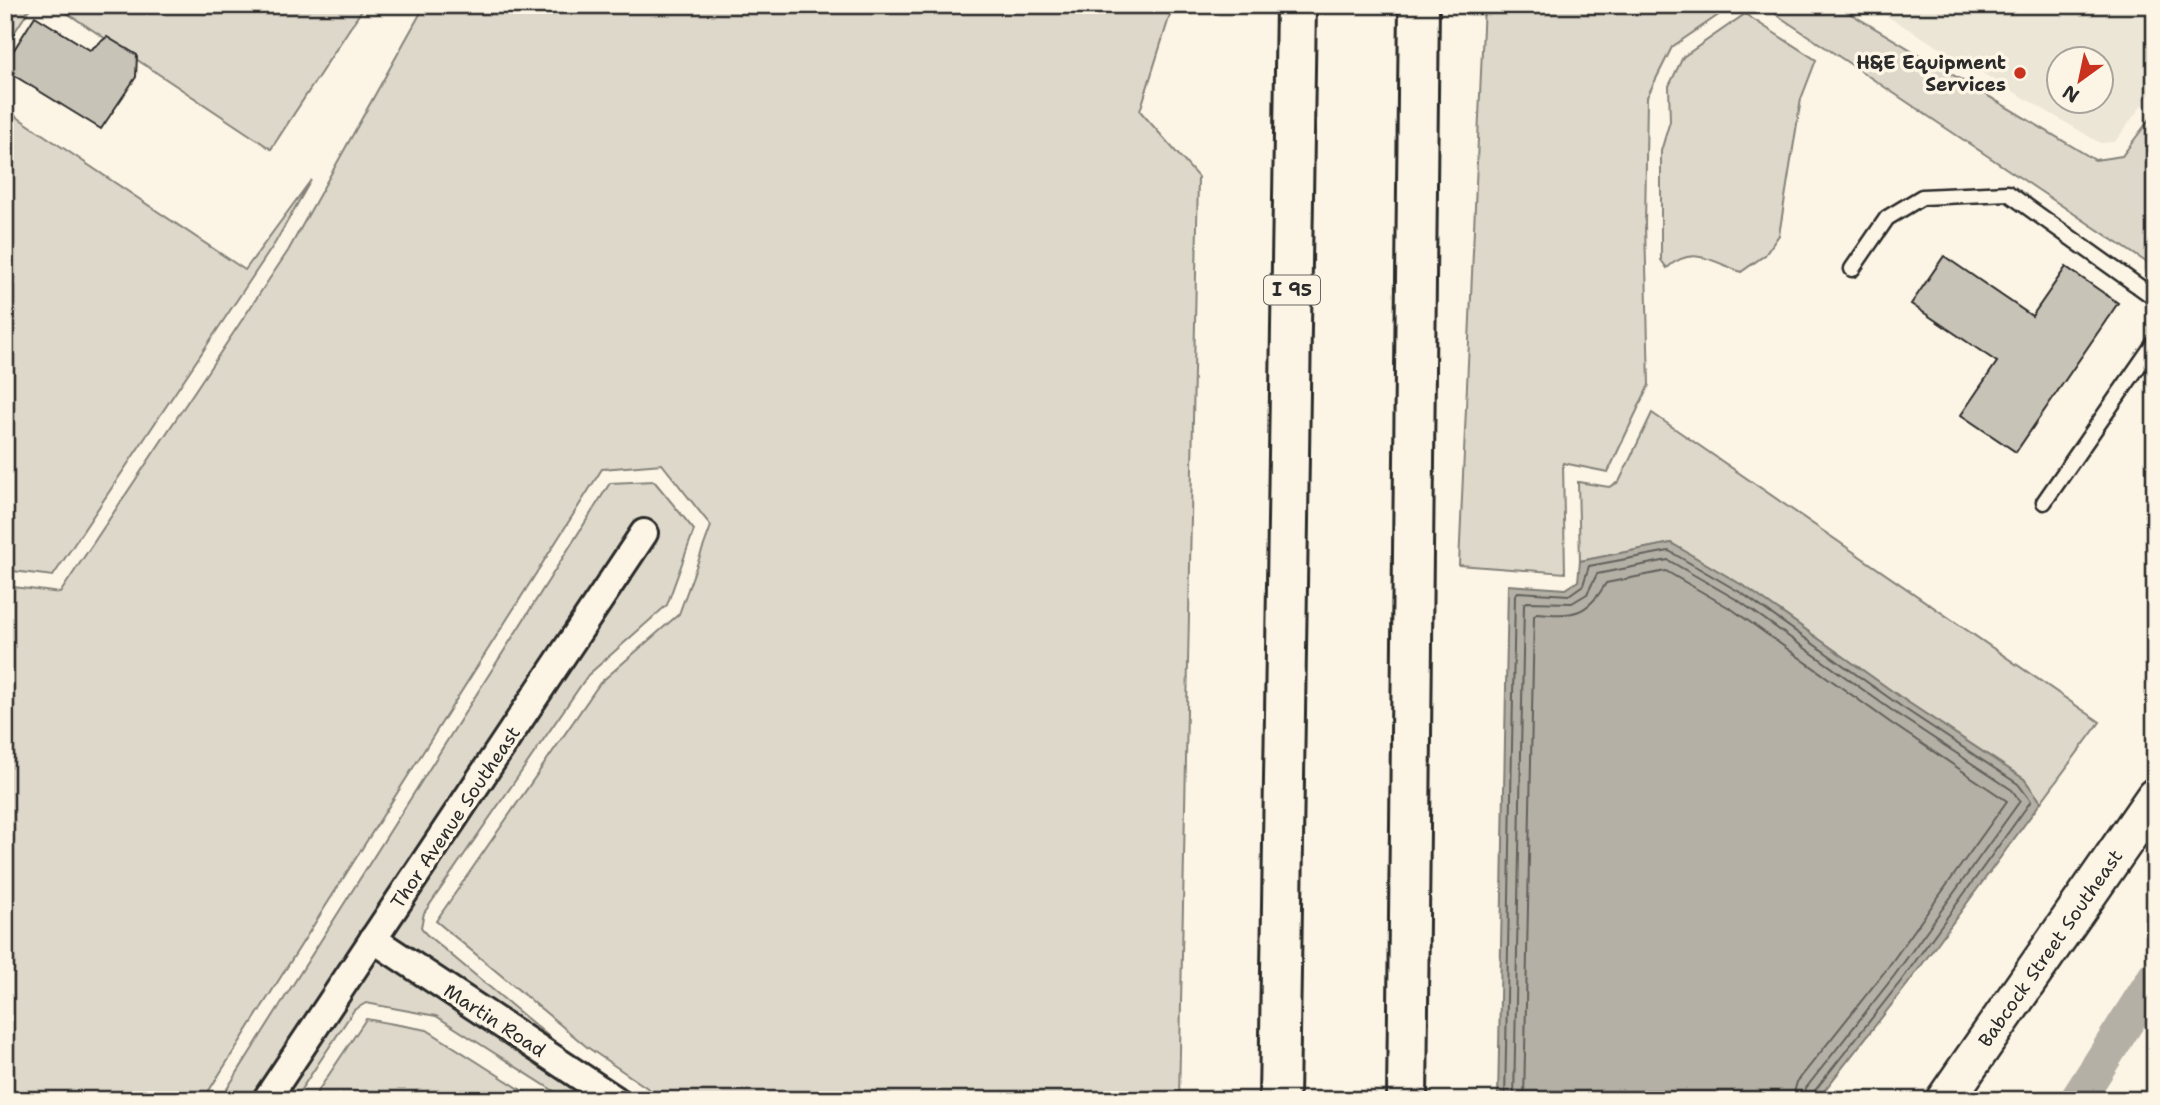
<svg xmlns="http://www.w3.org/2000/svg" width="2160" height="1105" font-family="'Shantell Sans',sans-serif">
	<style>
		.built { fill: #ece6d7; fill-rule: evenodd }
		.green { fill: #ded8ca; stroke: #84827a; stroke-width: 2 }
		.water { fill: #b4b0a5; stroke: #7d7b74; stroke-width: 2 }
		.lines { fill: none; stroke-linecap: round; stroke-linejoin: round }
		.shore { stroke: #62605c; stroke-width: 2 }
		.canal { stroke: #b4b0a5; stroke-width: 35 }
		.building { fill: #c8c3b7; stroke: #2b2b2b; stroke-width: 2 }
		.service-casing { stroke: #2b2b2b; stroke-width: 19 }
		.minor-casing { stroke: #2b2b2b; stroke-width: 32 }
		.secondary-casing { stroke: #2b2b2b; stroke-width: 42 }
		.motorway-casing { stroke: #2b2b2b; stroke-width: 44 }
		.service { stroke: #fcf5e5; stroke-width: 14 }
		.minor { stroke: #fcf5e5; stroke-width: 26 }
		.secondary { stroke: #fcf5e5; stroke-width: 37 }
		.motorway { stroke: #fcf5e5; stroke-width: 38 }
		.poi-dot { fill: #c8321e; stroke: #fcf5e5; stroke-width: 2.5 }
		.labels { text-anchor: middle; stroke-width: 7; stroke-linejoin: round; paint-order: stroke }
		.shield { fill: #fcf5e5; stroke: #6a6863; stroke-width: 2 }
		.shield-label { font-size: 18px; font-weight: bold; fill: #2b2b2b }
		.poi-label { font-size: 19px; font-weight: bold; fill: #2b2b2b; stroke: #fcf5e5; text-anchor: end }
		.street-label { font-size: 19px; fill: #2b2b2b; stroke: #fcf5e5 }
	</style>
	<rect width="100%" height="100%" fill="#fcf5e5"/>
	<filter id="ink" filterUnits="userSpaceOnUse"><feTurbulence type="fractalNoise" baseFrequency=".0143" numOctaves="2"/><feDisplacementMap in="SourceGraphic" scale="14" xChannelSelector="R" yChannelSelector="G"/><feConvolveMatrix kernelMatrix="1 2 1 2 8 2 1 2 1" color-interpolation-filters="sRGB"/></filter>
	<g filter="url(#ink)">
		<path class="built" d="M1868 5H2155V87L2115 142 2100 143ZM2058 60H2100V102H2058Z"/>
		<g class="green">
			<polygon points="5,5 32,5 5,47"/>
			<polygon points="55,5 365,5 271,149"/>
			<polygon points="425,5 1173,5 1140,111 1198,177 1179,1100 665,1100 587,1047 436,921 600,683 679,614 711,526 662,464 602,469 203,1100 5,1100 5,586 60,593 288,251"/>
			<polygon points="1484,5 1733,5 1672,47 1647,97 1645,225 1649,385 1608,472 1563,463 1565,573 1459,565"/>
			<polygon points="1762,5 1836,5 2095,160 2122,156 2155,112 2155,268"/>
			<path d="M1745 14 1816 60 1801 99 1779 235 1765 255 1741 272C1713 261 1692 245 1667 268L1661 260V151L1670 121 1669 86 1683 57Z"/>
			<polygon points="5,109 245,270 311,180 275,243 53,576 5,570"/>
			<polygon points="1652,413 2100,722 2041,802 2024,779 1906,701 1747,588 1671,543 1580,561 1578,482 1609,487 1619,482"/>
			<polygon points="654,481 694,530 667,605 588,675 424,913 421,927 426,934 577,1060 635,1100 568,1100 436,1016 366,1003 354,1010 294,1100 220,1100 610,483"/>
			<polygon points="366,1019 427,1030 537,1100 312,1100"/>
		</g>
		<polygon class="water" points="1671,543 1747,588 1906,701 2024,779 2041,802 1907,985 1817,1100 1498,1100 1508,585 1566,589 1578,581 1580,561"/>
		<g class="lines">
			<g class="shore">
				<polyline points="1505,1100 1515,595 1518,592 1569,595 1583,585 1589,566 1669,551 1743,594 1902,707 2018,784 2031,801 1901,981 1813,1093 1812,1100"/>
				<polyline points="1514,1100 1524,604 1527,602 1572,603 1587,594 1597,574 1668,560 1739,601 1897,714 2012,790 2020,801 1894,976 1806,1088 1803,1100"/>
				<path d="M1524 1100 1534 616 1537 613C1573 616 1587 616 1606 583L1666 571 1733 610 1891 723 2007 801 1886 970 1797 1082 1792 1100"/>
			</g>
			<polyline class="canal" points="2077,1100 2155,977"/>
		</g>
		<g class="building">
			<polygon points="35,16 90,50 107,37 137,55 136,77 101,129 5,70 5,64"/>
			<polygon points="1944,256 2032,316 2066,267 2118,303 2016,452 1961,415 1997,362 1911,304"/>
		</g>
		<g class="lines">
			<g class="service-casing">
				<g id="service">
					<polyline points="1852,269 1887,218 1922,197 2008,193 2155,298"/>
					<polyline points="2044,502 2155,342"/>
				</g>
			</g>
			<g class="minor-casing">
				<g id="minor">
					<polyline points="373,939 616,1100"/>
					<polyline points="266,1100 644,533"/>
				</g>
			</g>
			<g class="secondary-casing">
				<polyline id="secondary" points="1945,1100 2155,797"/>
			</g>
			<g class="motorway-casing">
				<g id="motorway">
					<polyline points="1279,1100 1296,5"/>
					<polyline points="1407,1100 1419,5"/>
				</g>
			</g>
			<use href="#service" class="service"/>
			<use href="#minor" class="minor"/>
			<use href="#secondary" class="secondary"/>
			<use href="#motorway" class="motorway"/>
		</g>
	</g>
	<circle class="poi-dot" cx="2020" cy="73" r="7"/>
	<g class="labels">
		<rect class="shield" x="1264" y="275.5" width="56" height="29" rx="5"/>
		<g class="shield-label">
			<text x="1292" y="296">I 95</text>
		</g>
		<g class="poi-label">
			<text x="2006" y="69">H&amp;E Equipment<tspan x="2006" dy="22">Services</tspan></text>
		</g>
		<g class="street-label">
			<text transform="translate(455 817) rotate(-56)" y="7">Thor Avenue Southeast</text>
			<text transform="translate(2050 948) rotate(-55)" y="7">Babcock Street Southeast</text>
			<text transform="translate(495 1020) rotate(33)" y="7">Martin Road</text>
		</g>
	</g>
	<rect width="2160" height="1105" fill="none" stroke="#fcf5e5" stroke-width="28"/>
	<rect x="14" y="14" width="2132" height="1077" fill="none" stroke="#2b2b2b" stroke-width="2.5" filter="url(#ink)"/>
	<g transform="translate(2080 80) rotate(213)"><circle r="33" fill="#fcf5e5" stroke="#a8a49b" stroke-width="2"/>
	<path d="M0-5L12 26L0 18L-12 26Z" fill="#c8321e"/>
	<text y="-10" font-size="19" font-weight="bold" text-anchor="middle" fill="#2b2b2b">N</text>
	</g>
</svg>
